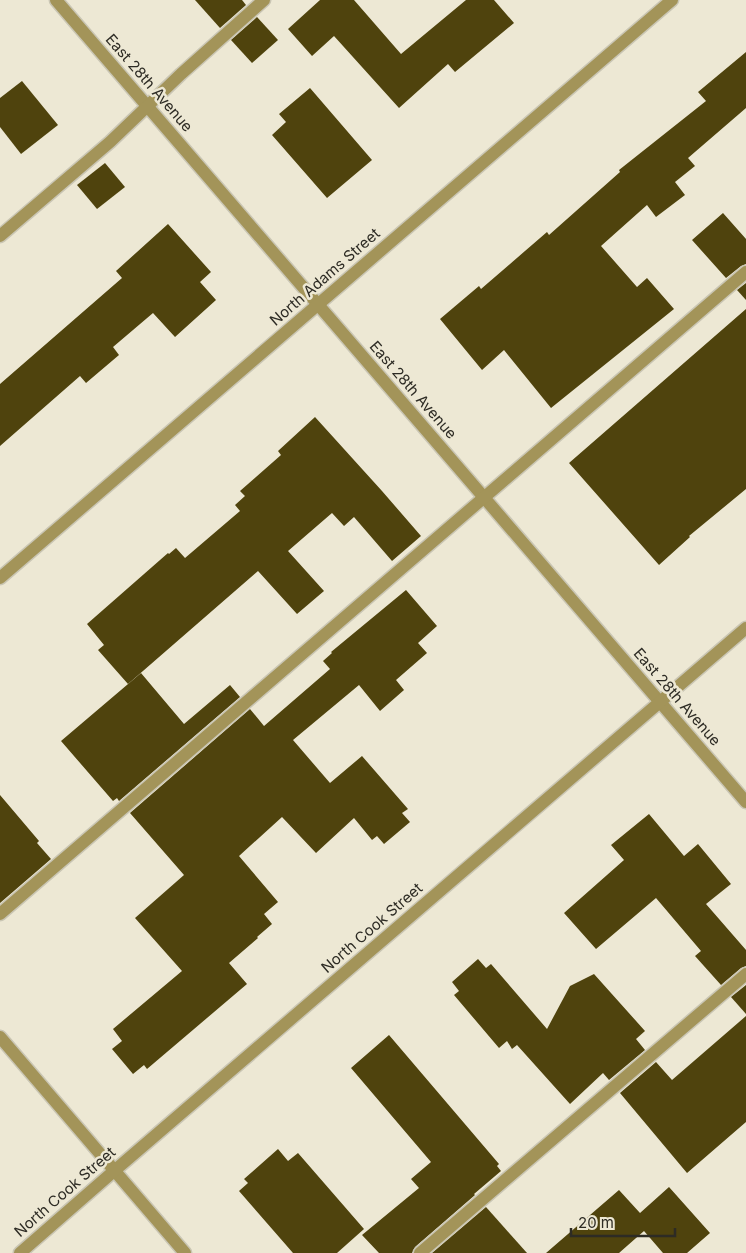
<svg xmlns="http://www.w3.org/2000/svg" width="746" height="1253" font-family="Inter,sans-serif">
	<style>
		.building { fill: #4f430d }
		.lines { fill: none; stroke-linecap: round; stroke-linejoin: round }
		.minor-casing { stroke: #cac6b4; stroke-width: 15 }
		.minor { stroke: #a39459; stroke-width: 12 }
		.labels { text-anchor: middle; stroke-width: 5; stroke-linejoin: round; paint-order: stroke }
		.street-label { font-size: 15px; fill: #2d2b24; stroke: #ede8d4 }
	</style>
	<rect width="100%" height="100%" fill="#ede8d4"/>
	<g class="building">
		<polygon points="195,0 242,0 246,5 220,28"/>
		<polygon points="320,0 354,0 401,54 466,0 494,0 514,23 455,72 448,64 399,108 334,36 312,56 288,29"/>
		<polygon points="257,17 278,40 252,63 231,40"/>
		<polygon points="746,52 746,108 688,158 695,166 675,182 685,195 656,217 647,205 601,246 637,287 647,278 674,309 551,408 504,350 482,370 440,319 479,286 481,289 547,232 549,235 620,172 619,170 706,101 698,92"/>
		<polygon points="22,81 58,125 21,154 0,127 0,98"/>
		<polygon points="310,88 372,160 327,198 272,135 286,122 279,114"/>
		<polygon points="105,163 125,187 97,209 77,185"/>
		<polygon points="723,213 746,239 746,264 741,266 726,278 692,240"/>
		<polygon points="168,224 211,272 200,282 216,300 175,337 153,313 113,347 119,355 86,383 80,376 0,446 0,384 122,278 116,271"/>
		<polygon points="746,283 746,300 737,290"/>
		<polygon points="746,309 746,489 689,536 690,537 659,565 569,463"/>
		<polygon points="315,417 382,491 421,536 392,561 354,517 344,526 332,513 288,551 324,591 297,614 258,571 128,684 98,650 104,645 87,624 168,553 169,554 176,548 185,558 240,511 235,505 245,496 240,491 281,455 278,451"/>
		<polygon points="406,590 437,626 418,643 427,653 396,680 404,690 380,711 359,685 293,740 330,783 362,756 408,809 402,813 410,822 384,844 377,836 372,840 354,818 316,853 282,817 239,856 278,902 264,914 272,924 257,937 258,938 229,963 247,984 147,1069 144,1065 133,1074 112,1049 122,1041 113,1029 182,971 135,918 184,875 130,813 250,709 264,726 330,669 323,661 332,653 331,652"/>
		<polygon points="141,673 184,724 230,685 240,697 119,801 117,798 113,801 61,741"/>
		<polygon points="0,795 39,841 37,843 51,859 0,903"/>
		<polygon points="649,814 684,856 698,844 731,884 706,904 746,950 746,966 741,968 721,985 695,956 701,951 656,898 596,949 564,913 624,860 611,845"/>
		<polygon points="478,959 486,968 491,964 547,1029 570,986 594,974 645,1031 636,1039 645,1050 609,1080 603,1073 570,1104 517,1045 512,1049 507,1041 499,1048 454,995 459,991 452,982"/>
		<polygon points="746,985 746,1014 731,997"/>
		<polygon points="746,1016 746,1122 687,1173 620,1093 656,1062 672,1080"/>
		<polygon points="389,1035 499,1164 497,1166 501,1171 474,1194 475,1195 415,1247 412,1253 379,1253 362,1235 419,1188 411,1179 431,1162 351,1068"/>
		<polygon points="278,1149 288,1161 298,1153 364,1229 337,1253 293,1253 239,1191 248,1183 244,1179"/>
		<polygon points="669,1187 710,1233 687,1253 663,1253 644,1231 619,1253 546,1253 619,1190 640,1213"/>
		<polygon points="486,1207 527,1253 432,1253"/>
	</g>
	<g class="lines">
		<g class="minor-casing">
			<g id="minor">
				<polyline points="56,0 746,802"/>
				<polyline points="0,236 110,142 181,74 264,0"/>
				<polyline points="0,578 672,0"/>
				<polyline points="0,914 746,272"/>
				<polyline points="0,1037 185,1253"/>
				<polyline points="20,1253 114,1171 746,628"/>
				<polyline points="420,1253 746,974"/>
			</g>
		</g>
		<use href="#minor" class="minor"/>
	</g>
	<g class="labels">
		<g class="street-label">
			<text transform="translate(149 83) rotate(49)" y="5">East 28th Avenue</text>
			<text transform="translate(325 277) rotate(-41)" y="5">North Adams Street</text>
			<text transform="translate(413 390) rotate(49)" y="5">East 28th Avenue</text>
			<text transform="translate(677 697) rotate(49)" y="5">East 28th Avenue</text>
			<text transform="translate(372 928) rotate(-41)" y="5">North Cook Street</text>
			<text transform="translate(65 1192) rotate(-41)" y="5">North Cook Street</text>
		</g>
	</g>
	<path d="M571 1228v8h104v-8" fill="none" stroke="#2d2b24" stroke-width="2.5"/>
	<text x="578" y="1228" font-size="15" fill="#2d2b24" stroke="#ede8d4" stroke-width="4" paint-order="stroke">20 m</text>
</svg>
